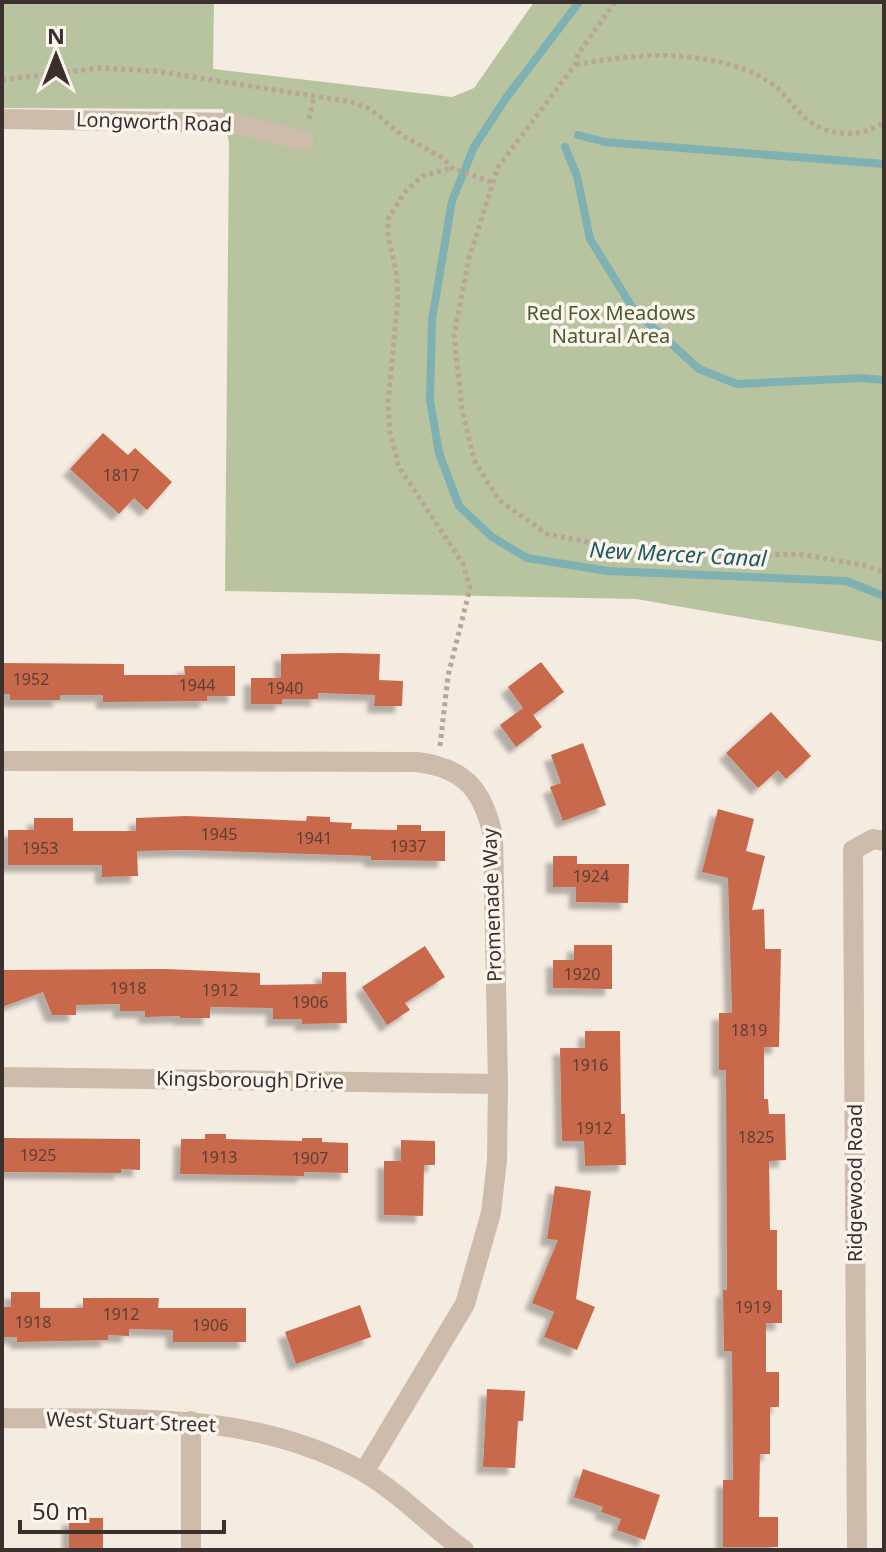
<svg xmlns="http://www.w3.org/2000/svg" width="886" height="1552" font-family="'Noto Sans',sans-serif">
	<style>
		.green { fill: #b8c4a0 }
		.lines { fill: none; stroke-linecap: round; stroke-linejoin: round }
		.stream { stroke: #7fb0b2; stroke-width: 8 }
		.building { fill: #c8694b; filter: url(#shadow) }
		.path { stroke: #b9a596; stroke-width: 5; stroke-dasharray: 4 4; stroke-linecap: butt }
		.street { stroke: #cdbbac; stroke-width: 20 }
		.labels { text-anchor: middle; stroke-width: 7; stroke-linejoin: round; paint-order: stroke }
		.number-label { font-size: 16px; fill: #5e3e33 }
		.street-label { font-size: 20px; fill: #3b302b; stroke: #fbf5ee }
		.park-label { font-size: 20px; fill: #4a5a2e; stroke: #fbf5ee }
		.water-label { font-size: 22px; font-style: italic; fill: #1f5a5e; stroke: #fbf5ee }
	</style>
	<defs>
		<filter id="shadow"><feDropShadow dx="-7" dy="7" stdDeviation="2" flood-color="#0004"/></filter>
	</defs>
	<rect width="100%" height="100%" fill="#f4ebe1"/>
	<polygon class="green" points="2,2 214,2 213,69 452,97 474,88 534,2 884,2 884,642 636,599 225,591 229,143 223,109 2,108"/>
	<g class="lines">
		<g class="stream">
			<polyline points="579,2 506,98 474,147 452,201 432,320 430,400 439,453 459,506 492,537 527,558 608,571 846,581 884,596"/>
			<polyline points="578,135 605,142 884,164"/>
			<polyline points="565,147 577,176 590,239 634,310 699,369 737,384 862,378 884,380"/>
		</g>
	</g>
	<g class="building">
		<polygon points="103,433 128,455 135,448 172,482 147,510 134,498 119,514 70,469"/>
		<polygon points="341,653 380,654 379,680 403,681 402,706 374,706 375,695 318,693 318,699 282,699 282,704 251,704 251,678 281,678 281,654"/>
		<polygon points="541,662 564,692 533,715 542,727 516,747 500,725 523,708 508,687"/>
		<polygon points="2,663 124,664 124,675 185,675 184,666 235,666 235,696 207,696 207,701 103,702 103,695 60,695 60,700 10,700 10,694 2,694"/>
		<polygon points="771,712 811,756 786,779 778,770 758,788 726,753"/>
		<polygon points="583,743 606,805 563,821 550,787 561,783 551,755"/>
		<polygon points="718,809 754,819 746,851 765,856 752,910 764,909 765,949 781,949 779,1047 764,1047 764,1099 768,1099 769,1114 785,1114 786,1160 769,1161 770,1230 777,1230 777,1290 782,1290 782,1323 766,1323 766,1372 779,1372 779,1407 770,1407 770,1454 760,1454 759,1517 778,1517 778,1547 723,1547 723,1480 733,1480 732,1351 724,1351 723,1290 727,1290 726,1070 719,1070 719,1013 732,1013 728,878 702,872"/>
		<polygon points="186,816 306,821 307,816 330,817 330,822 352,823 351,829 397,830 397,825 421,825 421,831 445,831 445,861 371,860 371,856 186,850 137,851 138,876 102,877 102,865 8,865 8,830 34,830 34,818 73,818 73,831 136,831 136,818"/>
		<polygon points="553,856 577,856 577,864 629,864 628,903 576,902 576,887 553,887"/>
		<polygon points="574,945 612,945 612,989 553,988 553,960 574,960"/>
		<polygon points="425,946 445,977 405,1003 410,1010 387,1025 362,987"/>
		<polygon points="165,969 260,973 260,985 322,984 322,972 346,972 347,1023 302,1024 302,1019 273,1019 273,1008 210,1007 210,1018 180,1018 180,1016 145,1017 145,1011 120,1011 120,1004 76,1005 76,1015 52,1015 43,992 2,1007 2,970"/>
		<polygon points="585,1031 620,1031 621,1114 625,1114 626,1165 585,1166 584,1141 562,1141 560,1048 585,1048"/>
		<polygon points="205,1134 226,1134 226,1139 302,1141 302,1138 322,1138 322,1142 348,1143 348,1173 304,1172 304,1176 180,1174 181,1139 205,1139"/>
		<polygon points="2,1138 140,1139 140,1170 121,1169 121,1173 2,1172"/>
		<polygon points="401,1140 435,1141 435,1165 424,1165 423,1216 384,1215 384,1161 401,1161"/>
		<polygon points="555,1186 591,1191 576,1299 595,1307 577,1350 544,1337 554,1312 532,1303 558,1240 547,1239"/>
		<polygon points="11,1292 40,1292 40,1308 83,1308 83,1298 159,1298 158,1308 246,1308 246,1342 173,1342 173,1330 129,1329 129,1336 108,1335 108,1340 17,1342 17,1337 2,1337 2,1307 11,1307"/>
		<polygon points="360,1305 371,1337 296,1364 285,1332"/>
		<polygon points="487,1389 525,1391 523,1421 518,1421 515,1468 483,1467"/>
		<polygon points="583,1469 660,1495 645,1540 617,1530 621,1519 601,1512 603,1507 574,1497"/>
		<rect x="69" y="1518" width="34" height="32"/>
	</g>
	<g class="lines">
		<g class="path">
			<polyline points="615,2 578,54 575,65 498,167 469,258 454,335 462,409 474,460 499,500 547,534 633,551 724,556 798,554 863,565 884,572"/>
			<path d="M576 65C630 54 685 50 738 67 750 71 767 79 776 87 788 97 797 113 810 122 833 137 862 138 884 122"/>
			<polyline points="2,80 100,68 155,71 351,102 370,109 403,136 443,158 452,168 491,182"/>
			<polyline points="309,119 314,96"/>
			<polyline points="440,746 448,676 470,588 463,564 399,467 390,433 388,403 398,297 396,270 388,236 388,219 404,193 422,176 452,168"/>
		</g>
		<g class="street">
			<polyline points="2,119 234,123 303,141"/>
			<path d="M2 761 417 762C465 768 483 790 493 836L498 1084 497 1160 491 1213 465 1304 364 1472"/>
			<polyline points="2,1077 498,1084"/>
			<path d="M2 1418C127 1420 249 1409 362 1471 399 1492 429 1525 464 1550"/>
			<polyline points="191,1550 191,1421"/>
			<polyline points="857,1550 853,850 873,839 884,841"/>
		</g>
	</g>
	<g class="labels">
		<g class="number-label">
			<text x="121" y="481">1817</text>
			<text x="31" y="685">1952</text>
			<text x="197" y="691">1944</text>
			<text x="285" y="694">1940</text>
			<text x="219" y="840">1945</text>
			<text x="314" y="844">1941</text>
			<text x="408" y="852">1937</text>
			<text x="40" y="854">1953</text>
			<text x="591" y="882">1924</text>
			<text x="582" y="980">1920</text>
			<text x="128" y="994">1918</text>
			<text x="220" y="996">1912</text>
			<text x="310" y="1008">1906</text>
			<text x="749" y="1036">1819</text>
			<text x="590" y="1071">1916</text>
			<text x="594" y="1134">1912</text>
			<text x="756" y="1143">1825</text>
			<text x="38" y="1161">1925</text>
			<text x="219" y="1163">1913</text>
			<text x="310" y="1164">1907</text>
			<text x="753" y="1313">1919</text>
			<text x="121" y="1320">1912</text>
			<text x="33" y="1328">1918</text>
			<text x="210" y="1331">1906</text>
		</g>
		<g class="street-label">
			<text transform="translate(154 122) rotate(2)" y="7">Longworth Road</text>
			<text transform="translate(492 905) rotate(-92)" y="7">Promenade Way</text>
			<text transform="translate(250 1080) rotate(1)" y="7">Kingsborough Drive</text>
			<text transform="translate(855 1183) rotate(-90)" y="7">Ridgewood Road</text>
			<text transform="translate(131 1422) rotate(2)" y="7">West Stuart Street</text>
		</g>
		<g class="park-label">
			<text x="611" y="320">Red Fox Meadows<tspan x="611" dy="23">Natural Area</tspan></text>
		</g>
		<g class="water-label">
			<text transform="translate(678 554) rotate(3)" y="8">New Mercer Canal</text>
		</g>
	</g>
	<rect width="886" height="1552" fill="none" stroke="#3b302b" stroke-width="8"/>
	<g transform="translate(56 56)" stroke="#fbf5ee" stroke-width="6" paint-order="stroke">
	<path d="M0-6L14 30L0 20L-14 30Z" fill="#3b302b"/>
	<text y="-12" font-size="22" font-weight="bold" text-anchor="middle" fill="#3b302b">N</text>
	</g>
	<path d="M20 1520v12h204v-12" fill="none" stroke="#3b302b" stroke-width="4"/>
	<text x="32" y="1520" font-size="24" fill="#3b302b" stroke="#fbf5ee" stroke-width="6" paint-order="stroke">50 m</text>
</svg>
